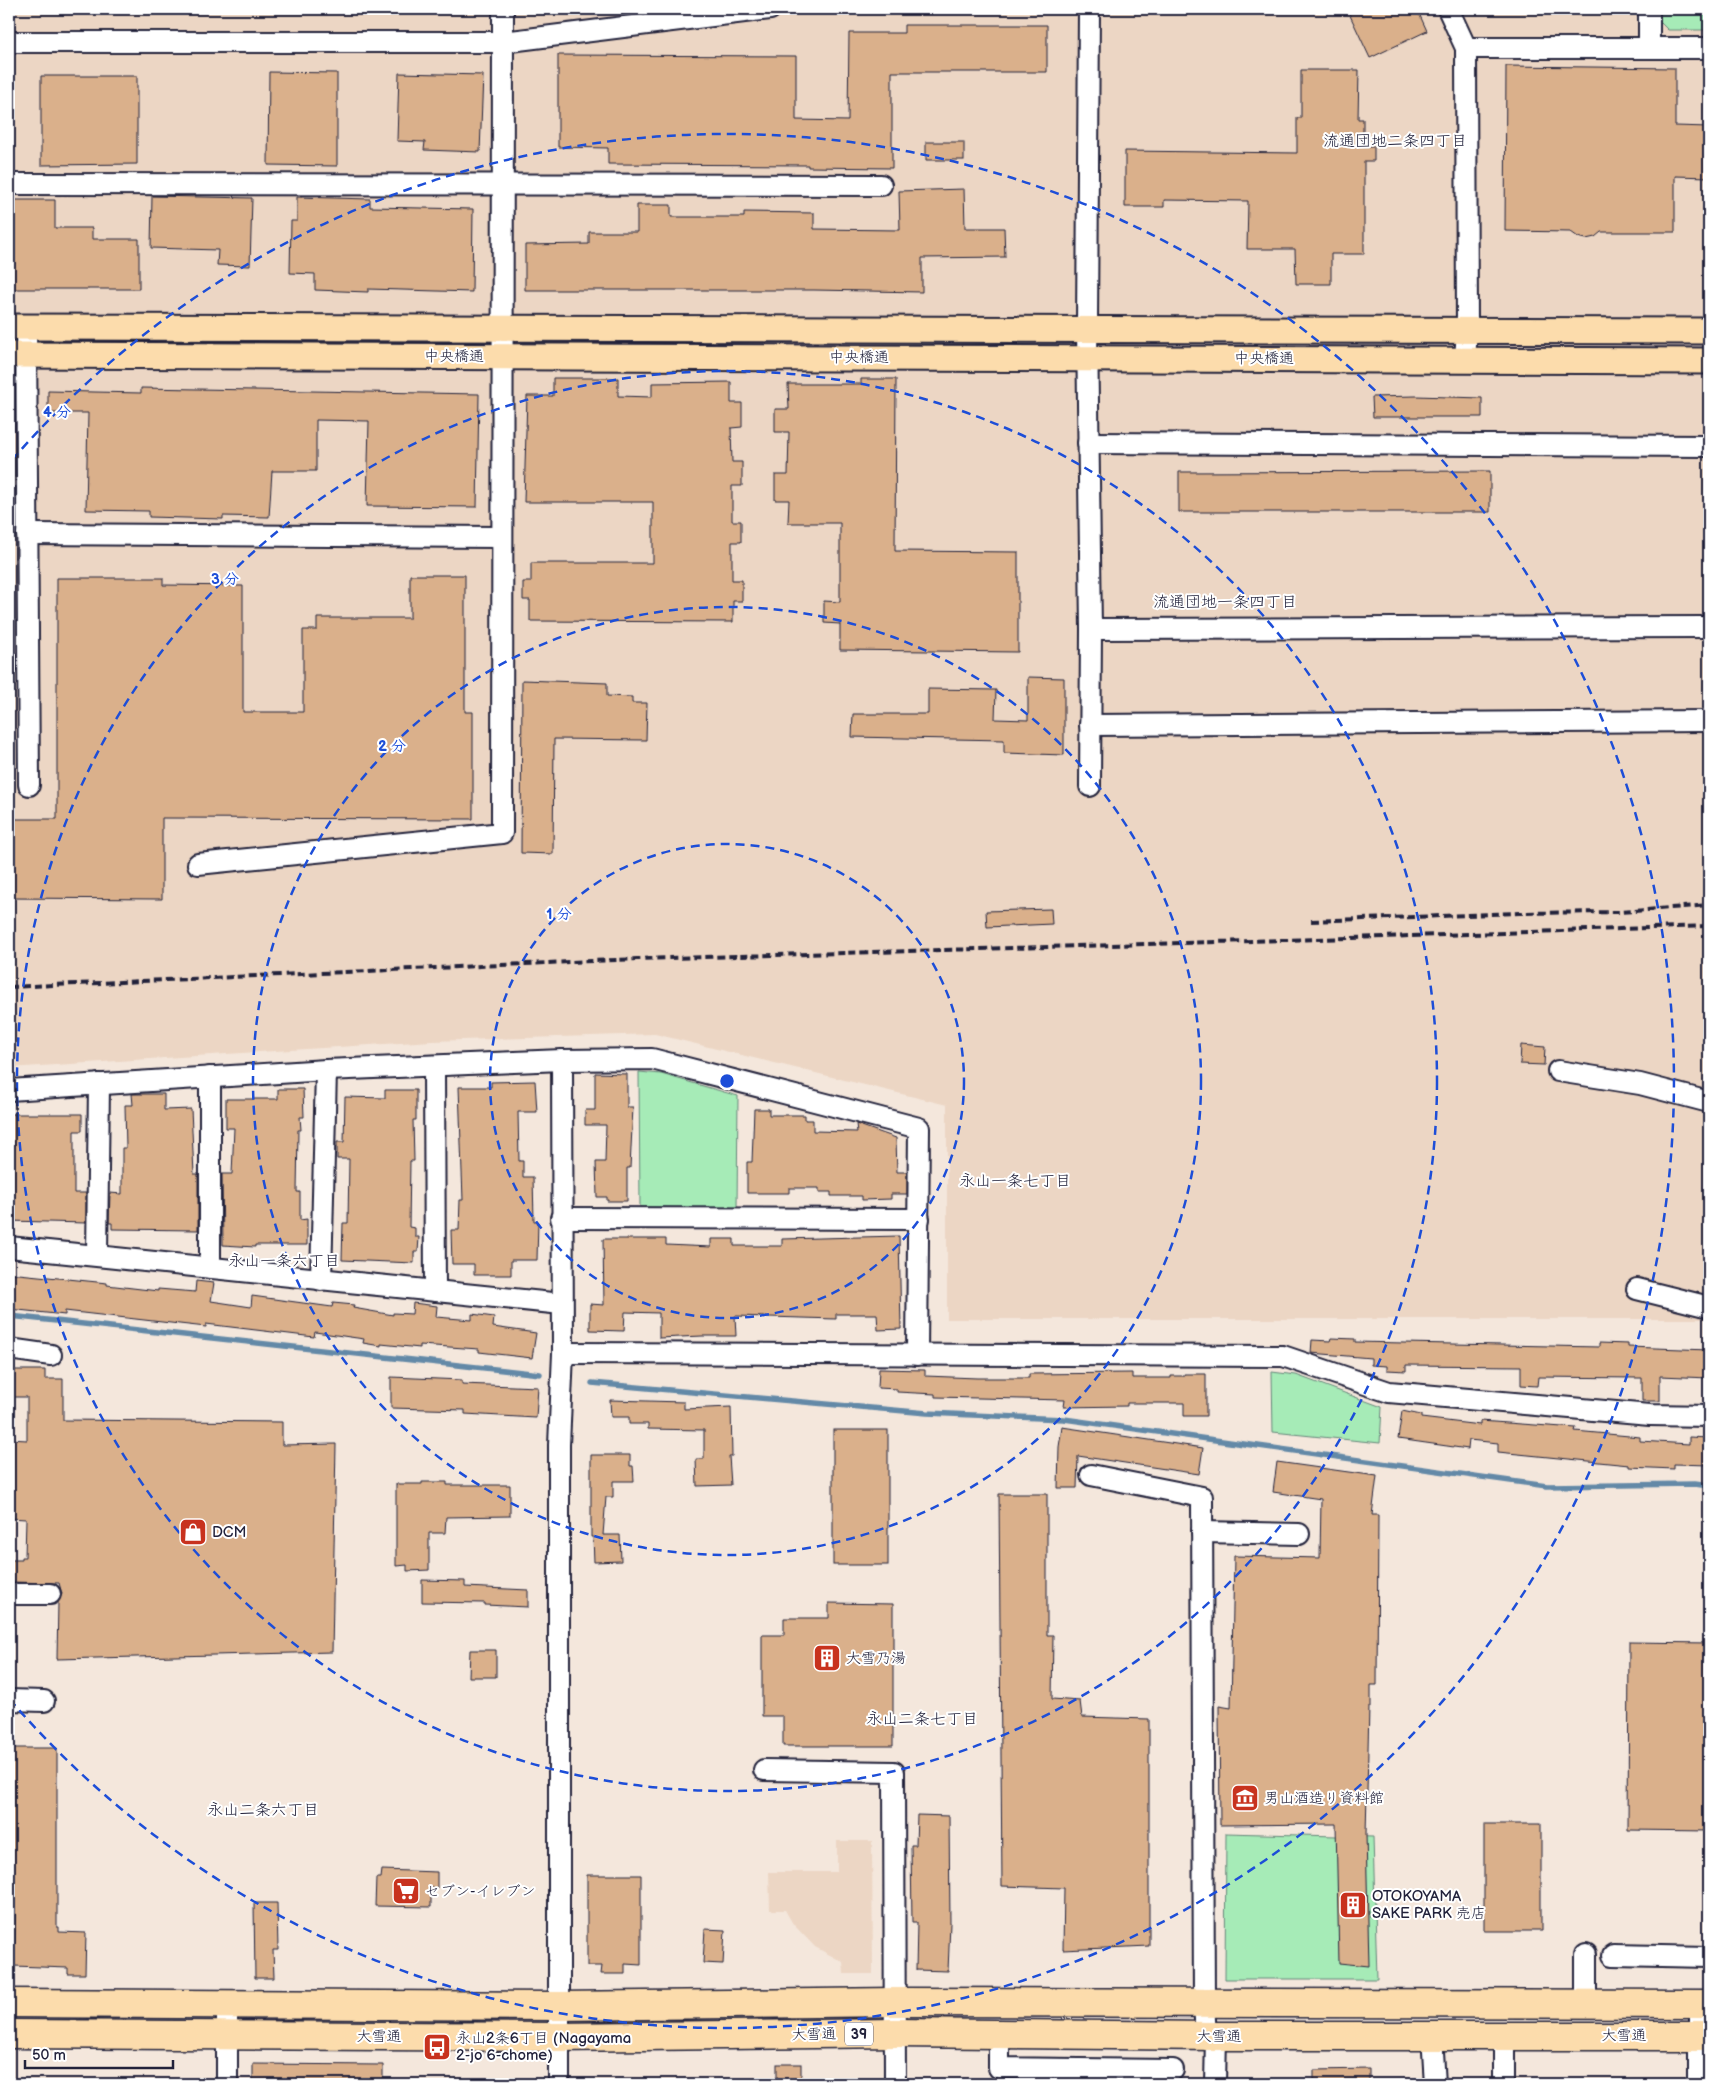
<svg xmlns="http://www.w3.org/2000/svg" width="1718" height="2093" font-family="'Balsamiq Sans','Klee One',sans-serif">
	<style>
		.built { fill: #ecd6c4 }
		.green { fill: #a6ebb7; stroke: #648679 }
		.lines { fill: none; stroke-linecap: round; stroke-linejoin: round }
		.stream { stroke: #6389a7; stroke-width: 5.5 }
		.building { fill: #dab08b; stroke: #22223b }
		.minor-casing { stroke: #22223b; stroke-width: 24 }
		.major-casing { stroke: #22223b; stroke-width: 29 }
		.highway-casing { stroke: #22223b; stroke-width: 31 }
		.minor { stroke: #fff; stroke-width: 20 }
		.major { stroke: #fcdcac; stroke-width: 25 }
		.highway { stroke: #fcdcac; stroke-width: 28 }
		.rail { stroke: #22223b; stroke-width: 4; stroke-dasharray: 8 4; stroke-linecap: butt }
		.ring { fill: none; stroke: #1d4ed8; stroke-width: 2.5; stroke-dasharray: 9 6 }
		.labels { text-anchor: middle; stroke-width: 4; stroke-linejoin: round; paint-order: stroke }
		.shield { fill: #fff; stroke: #646476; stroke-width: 1 }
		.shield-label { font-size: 14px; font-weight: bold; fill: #22223b }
		.street-label { font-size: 15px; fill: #22223b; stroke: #fff }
		.poi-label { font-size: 15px; fill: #22223b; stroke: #fff; text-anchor: start }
		.neighbourhood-label { font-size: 16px; fill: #22223b; stroke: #fff }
		.centre { fill: #1d4ed8; stroke: #fff; stroke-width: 2.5 }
		.ring-label { font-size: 15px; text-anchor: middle; font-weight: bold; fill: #1d4ed8; stroke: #fff; stroke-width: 4; stroke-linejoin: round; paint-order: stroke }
	</style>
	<rect width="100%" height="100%" fill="#f4e7dc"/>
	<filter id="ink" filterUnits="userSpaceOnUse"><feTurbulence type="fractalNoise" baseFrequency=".02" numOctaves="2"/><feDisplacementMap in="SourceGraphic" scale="10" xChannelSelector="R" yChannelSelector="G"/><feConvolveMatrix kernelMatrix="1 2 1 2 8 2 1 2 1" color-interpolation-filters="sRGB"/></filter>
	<g filter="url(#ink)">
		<g class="built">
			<polygon points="9,9 1709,9 1709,1319 947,1319 947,1105 655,1034 432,1041 9,1068"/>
			<polygon points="837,1841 872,1841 873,1974 844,1974 843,1962 815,1947 793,1924 785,1910 770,1910 769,1872 837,1872"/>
		</g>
		<g class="green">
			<polygon points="1659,9 1709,9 1709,30 1668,30 1659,21"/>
			<polygon points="639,1072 661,1074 738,1096 737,1208 640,1207"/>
			<polygon points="1272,1372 1296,1375 1382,1407 1380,1443 1273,1432"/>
			<polygon points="1226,1833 1373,1837 1377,1979 1225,1979"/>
		</g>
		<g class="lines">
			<g class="stream">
				<polyline points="10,1316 540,1374"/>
				<polyline points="592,1383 927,1413 1064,1419 1547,1486 1695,1484 1709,1486"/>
			</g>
		</g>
		<g class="building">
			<polygon points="1347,9 1417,9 1427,31 1370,58"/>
			<polygon points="904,25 1047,25 1047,72 892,72 892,168 808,167 808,165 608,164 608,148 558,147 558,55 796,56 796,120 848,121 849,33 904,33"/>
			<polygon points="1506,66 1675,68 1675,126 1709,127 1709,177 1675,176 1675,232 1601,232 1595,237 1586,239 1578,237 1571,232 1505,231"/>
			<polygon points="1301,70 1359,70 1358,119 1363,119 1363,146 1374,146 1374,161 1364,161 1364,254 1331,254 1331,284 1296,284 1295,249 1247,249 1248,201 1164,200 1164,207 1125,207 1125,151 1297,153 1297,118 1301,118"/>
			<polygon points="269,72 337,73 337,166 268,165"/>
			<polygon points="399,73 483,75 480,152 424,150 425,142 397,141"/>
			<polygon points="41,76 137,76 137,164 41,165"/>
			<rect x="926" y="142" width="38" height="18"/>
			<polygon points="964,189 965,228 1004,228 1005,257 922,258 922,292 814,290 525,290 525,245 589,244 589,232 637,232 637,205 671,205 671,217 744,217 744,212 814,213 814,229 900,230 899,191"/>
			<polygon points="152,196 252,198 250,266 217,265 218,250 151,248"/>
			<polygon points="297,197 370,199 370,207 473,209 472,292 368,289 368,292 315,290 315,274 290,273 291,221 297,221"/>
			<polygon points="9,200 55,200 55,228 92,228 92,239 139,239 139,289 9,289"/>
			<polygon points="553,378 618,378 618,396 652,397 652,383 731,382 731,403 742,403 742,427 731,428 732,462 742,462 742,486 732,486 732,521 741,521 741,542 732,542 732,580 742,580 742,601 733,601 733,622 530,621 530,600 523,600 523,582 531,582 531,563 653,563 653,502 524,502 527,396 553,396"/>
			<polygon points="861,379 896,379 895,551 1018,552 1018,652 840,650 840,624 824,623 824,601 840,602 840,523 788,523 789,500 775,500 775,475 788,475 789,432 775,432 775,409 789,409 788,384 861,384"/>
			<polygon points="141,388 479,394 477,507 367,506 369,421 316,420 316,471 272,471 269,517 223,516 223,519 149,517 149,511 86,510 88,413 48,413 48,391 141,393"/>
			<polygon points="1416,396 1482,398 1482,417 1373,417 1372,397"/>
			<polygon points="1490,471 1490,512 1179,512 1179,472"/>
			<polygon points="410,575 465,575 465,712 473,712 473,819 162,818 162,899 9,898 9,819 57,819 57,578 163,578 163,585 243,586 243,712 303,712 303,630 317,630 317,618 410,618"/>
			<polygon points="1028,677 1064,678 1064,755 1004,753 1004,740 852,737 853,714 928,714 928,689 996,690 995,719 1028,720"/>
			<polygon points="522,680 607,683 607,696 632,697 632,703 647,703 646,740 554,739 553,854 521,853"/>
			<polygon points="1051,909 1052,924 987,927 986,911"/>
			<polygon points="1521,1045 1545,1047 1544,1065 1520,1064"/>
			<polygon points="595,1073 627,1074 627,1107 633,1107 630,1168 627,1168 627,1201 607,1201 607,1197 597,1197 596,1162 605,1162 606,1125 585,1125 585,1110 595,1110"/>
			<polygon points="535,1081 537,1112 518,1112 519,1161 523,1161 523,1177 533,1177 534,1221 538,1221 537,1260 511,1260 511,1275 474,1275 474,1264 452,1264 451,1230 459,1230 460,1200 463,1200 459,1087 491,1087 491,1082"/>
			<polygon points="278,1089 303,1089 304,1117 300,1117 301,1130 298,1130 297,1192 300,1192 300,1220 307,1219 307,1245 255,1245 255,1247 223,1245 222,1174 232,1174 234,1128 226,1128 226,1099 278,1099"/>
			<polygon points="385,1090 416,1090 416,1120 413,1120 414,1161 410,1161 409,1227 415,1228 415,1237 419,1237 418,1252 414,1252 414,1263 342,1260 343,1223 348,1223 349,1159 337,1159 337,1142 344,1142 345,1097 385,1098"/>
			<polygon points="132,1094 164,1094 164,1110 191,1109 194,1174 198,1174 198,1230 112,1229 112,1223 109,1223 110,1193 122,1194 122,1148 126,1148 125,1105 133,1105"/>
			<polygon points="754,1109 769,1109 769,1115 805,1115 805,1120 813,1120 813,1131 857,1132 856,1124 896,1138 897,1172 907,1172 907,1194 891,1194 891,1199 862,1200 862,1196 831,1196 831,1192 819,1192 819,1188 789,1188 789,1193 747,1193 747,1162 752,1162"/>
			<polygon points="9,1114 82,1114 82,1131 74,1131 74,1193 86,1193 86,1223 9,1221"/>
			<polygon points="899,1236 901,1329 878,1330 877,1314 836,1314 836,1319 735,1316 736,1336 702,1336 659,1338 659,1313 625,1312 624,1331 590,1330 590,1304 604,1305 603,1239 666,1239 666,1245 711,1247 711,1239 734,1239 734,1246 782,1246 782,1239"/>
			<polygon points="9,1273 107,1283 107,1285 158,1291 158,1289 195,1292 196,1281 214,1283 211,1301 251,1307 252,1296 332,1307 333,1303 354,1305 353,1308 393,1315 393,1313 412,1314 413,1303 437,1306 436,1317 472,1320 472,1314 494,1317 493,1327 536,1333 532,1358 479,1352 479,1349 420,1345 420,1348 381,1344 381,1346 363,1343 364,1339 315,1332 314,1337 206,1324 206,1327 65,1311 65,1315 9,1309"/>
			<polygon points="1331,1338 1355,1339 1355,1342 1599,1347 1599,1343 1628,1344 1628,1347 1709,1350 1709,1378 1660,1376 1660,1401 1642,1401 1642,1378 1638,1378 1538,1377 1537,1386 1521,1385 1521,1366 1406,1365 1406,1371 1387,1370 1387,1366 1371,1365 1371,1358 1311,1353 1312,1340 1330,1341"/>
			<polygon points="879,1369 925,1370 925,1376 977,1378 1029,1378 1029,1374 1132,1373 1132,1378 1171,1378 1171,1376 1184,1376 1184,1374 1206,1374 1206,1416 1184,1416 1184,1403 1127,1403 1127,1406 1064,1407 1065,1400 935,1397 935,1394 897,1392 897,1389 878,1388"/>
			<polygon points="12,1370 45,1370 45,1379 63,1379 63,1420 282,1422 282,1445 336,1444 332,1652 57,1659 58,1602 62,1594 59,1583 9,1582 9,1560 22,1560 22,1557 25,1557 26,1519 9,1518 9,1439 27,1440 27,1397 12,1397"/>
			<polygon points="391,1377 462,1380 462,1384 538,1387 536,1418 465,1414 465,1410 391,1408"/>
			<polygon points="610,1400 684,1402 684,1409 731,1407 732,1456 729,1456 731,1485 697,1486 696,1459 704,1459 704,1430 648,1429 648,1424 629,1424 629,1417 611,1417"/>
			<polygon points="1402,1411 1421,1415 1421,1418 1480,1425 1480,1421 1576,1428 1575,1431 1640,1437 1640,1441 1689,1444 1689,1437 1709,1438 1709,1465 1674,1464 1674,1469 1629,1467 1629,1465 1498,1452 1498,1443 1469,1440 1468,1449 1398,1439"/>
			<polygon points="1062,1427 1203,1448 1199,1474 1078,1456 1077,1488 1058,1488 1059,1447"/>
			<rect x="833" y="1430" width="55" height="135"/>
			<polygon points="591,1455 630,1455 630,1466 633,1466 634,1481 613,1481 613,1497 606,1497 603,1535 620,1535 621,1561 594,1562 593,1537 591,1537"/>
			<polygon points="1277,1462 1377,1476 1372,1515 1378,1515 1377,1685 1371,1685 1371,1707 1369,1707 1366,1834 1369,1966 1339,1963 1336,1824 1220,1825 1219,1706 1231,1708 1234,1556 1320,1558 1321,1499 1273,1492"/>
			<polygon points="422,1482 447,1482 447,1485 510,1485 510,1516 446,1517 445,1533 429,1533 429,1570 407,1571 407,1565 396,1566 396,1484 422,1484"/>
			<polygon points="999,1494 1047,1494 1047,1635 1053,1635 1052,1699 1080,1701 1082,1717 1149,1719 1149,1946 1063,1950 1064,1888 1002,1886"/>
			<polygon points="422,1580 465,1581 465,1587 528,1590 528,1607 485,1605 485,1603 422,1602"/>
			<polygon points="829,1603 893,1604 893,1746 783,1746 783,1716 762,1716 762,1635 784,1635 784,1618 829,1618"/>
			<polygon points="1629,1642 1709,1643 1709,1831 1628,1830"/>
			<polygon points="470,1650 496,1650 496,1677 469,1677"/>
			<polygon points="9,1748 57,1748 57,1927 59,1927 59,1932 86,1933 85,1974 68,1974 68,1968 14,1966 15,1914 9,1914"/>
			<polygon points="917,1815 949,1816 950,1923 948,1971 916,1970 917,1923 912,1923 911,1845 916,1845"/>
			<rect x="1484" y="1824" width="57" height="107"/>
			<polygon points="382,1870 437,1872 437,1888 431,1888 431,1907 375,1906 376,1878 381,1878"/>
			<polygon points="587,1875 641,1875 641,1965 625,1964 625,1974 601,1974 602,1966 587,1966"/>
			<polygon points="254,1903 277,1903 278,1950 273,1950 274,1978 255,1978"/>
			<polygon points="705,1929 725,1930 723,1964 703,1963"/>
			<polygon points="253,2064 383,2065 383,2084 253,2084"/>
			<rect x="777" y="2064" width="24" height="20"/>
			<polygon points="1369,2069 1369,2084 1314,2084 1314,2070"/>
		</g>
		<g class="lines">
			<g class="minor-casing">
				<g id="minor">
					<polyline points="1089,9 1087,328 1091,629 1090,786"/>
					<polyline points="1448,9 1466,48 1467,330 1465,359"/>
					<polyline points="1649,9 1649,48"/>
					<polyline points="9,42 502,42 770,9"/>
					<polyline points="1466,48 1709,48"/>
					<polyline points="9,184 881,185"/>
					<polyline points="26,327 29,785"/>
					<polyline points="1088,443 1709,446"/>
					<polyline points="27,534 501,537"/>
					<polyline points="1091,629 1709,627"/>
					<polyline points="1090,725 1709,721"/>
					<polyline points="198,864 502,833 503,9"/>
					<polyline points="434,1067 435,1291"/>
					<polyline points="1558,1071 1640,1084 1709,1102"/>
					<polyline points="9,1090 326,1070 562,1060 652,1059 919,1128 917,1355"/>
					<polyline points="561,1218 919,1219"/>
					<polyline points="9,1247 562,1304"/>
					<polyline points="97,1255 99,1084"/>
					<polyline points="210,1268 210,1077"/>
					<polyline points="321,1280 326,1070"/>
					<polyline points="1637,1289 1709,1307"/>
					<polyline points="9,1349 51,1355"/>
					<polyline points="563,1353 1283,1356 1389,1392 1650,1415 1709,1416"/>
					<polyline points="1091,1475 1202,1497 1204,2004 1206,2036"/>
					<polyline points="1202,1532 1299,1534"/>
					<polyline points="9,1594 50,1594"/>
					<polyline points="9,1700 44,1701"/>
					<polyline points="764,1770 894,1772 895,2084"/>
					<polyline points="1613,1955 1709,1957"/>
					<polyline points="1586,2003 1586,1954"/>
					<polyline points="999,2034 999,2068 1173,2070"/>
					<polyline points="1432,2035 1435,2084"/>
					<polyline points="1504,2035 1504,2084"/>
					<polyline points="227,2084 227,2004"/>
					<polyline points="559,2084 559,1445 563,1353 562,1060"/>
					<polyline points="1215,2084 1216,2036"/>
					<polyline points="1699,2084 1699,2004"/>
				</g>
			</g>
			<g class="major-casing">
				<g id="major">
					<polyline points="9,327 1709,331"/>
					<polyline points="9,355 1709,361"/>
				</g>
			</g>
			<g class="highway-casing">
				<g id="highway">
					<polyline points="9,2003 559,2006 895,2002 1709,2004"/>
					<polyline points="9,2034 559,2037 895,2033 1216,2036 1709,2036"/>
				</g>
			</g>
			<use href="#minor" class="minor"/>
			<use href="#major" class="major"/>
			<use href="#highway" class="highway"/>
			<g class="rail">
				<polyline points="1311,921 1519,913 1621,912 1709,905"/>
				<polyline points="9,987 637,959 1352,938 1709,926"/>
			</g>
		</g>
	</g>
	<g class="ring">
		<circle cx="727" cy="1081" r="237"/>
		<circle cx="727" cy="1081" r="474"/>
		<circle cx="727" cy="1081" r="710"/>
		<path d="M12 460A947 947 0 1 1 12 1702"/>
	</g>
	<defs>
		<g id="shop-square" transform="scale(1.4375)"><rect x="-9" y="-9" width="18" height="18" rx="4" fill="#c8321e" stroke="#fff"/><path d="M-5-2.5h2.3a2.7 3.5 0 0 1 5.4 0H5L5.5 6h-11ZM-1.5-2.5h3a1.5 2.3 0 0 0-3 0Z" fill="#fff"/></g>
		<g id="building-square" transform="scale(1.4375)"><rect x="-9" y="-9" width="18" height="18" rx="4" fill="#c8321e" stroke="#fff"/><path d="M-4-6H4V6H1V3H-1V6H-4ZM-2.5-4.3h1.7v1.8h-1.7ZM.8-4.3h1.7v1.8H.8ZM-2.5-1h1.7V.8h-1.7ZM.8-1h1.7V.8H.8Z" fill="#fff"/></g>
		<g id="museum-square" transform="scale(1.4375)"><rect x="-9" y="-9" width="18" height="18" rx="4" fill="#c8321e" stroke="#fff"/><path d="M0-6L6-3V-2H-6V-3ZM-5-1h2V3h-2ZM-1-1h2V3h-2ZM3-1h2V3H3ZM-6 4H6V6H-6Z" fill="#fff"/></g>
		<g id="supermarket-square" transform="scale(1.4375)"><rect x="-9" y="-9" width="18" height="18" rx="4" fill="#c8321e" stroke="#fff"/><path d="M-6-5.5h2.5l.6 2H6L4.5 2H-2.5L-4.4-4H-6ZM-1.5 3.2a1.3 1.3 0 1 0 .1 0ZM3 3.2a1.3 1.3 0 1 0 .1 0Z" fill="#fff"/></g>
		<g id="bus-square" transform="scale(1.4375)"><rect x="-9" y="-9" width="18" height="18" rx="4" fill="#c8321e" stroke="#fff"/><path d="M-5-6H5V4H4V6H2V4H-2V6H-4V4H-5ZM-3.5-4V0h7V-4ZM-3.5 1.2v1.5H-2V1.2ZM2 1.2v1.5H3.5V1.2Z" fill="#fff"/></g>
	</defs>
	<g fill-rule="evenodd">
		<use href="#shop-square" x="193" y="1532"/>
		<use href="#building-square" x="827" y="1658"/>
		<use href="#museum-square" x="1245" y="1798"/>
		<use href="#supermarket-square" x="406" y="1891"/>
		<use href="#building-square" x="1353" y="1905"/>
		<use href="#bus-square" x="437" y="2047"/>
	</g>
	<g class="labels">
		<rect class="shield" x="845" y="2022.5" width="28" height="23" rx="4"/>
		<g class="shield-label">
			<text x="859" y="2039">39</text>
		</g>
		<g class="street-label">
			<text x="454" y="361">中央橋通</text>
			<text x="859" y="362">中央橋通</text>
			<text x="1264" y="363">中央橋通</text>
			<text transform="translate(814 2034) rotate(-1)" y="5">大雪通</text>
			<text x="1624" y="2040">大雪通</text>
			<text x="379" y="2041">大雪通</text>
			<text x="1219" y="2041">大雪通</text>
		</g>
		<g class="poi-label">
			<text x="212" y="1537">DCM</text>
			<text x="846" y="1663">大雪乃湯</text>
			<text x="1264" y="1803">男山酒造り資料館</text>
			<text x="425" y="1896">セブン-イレブン</text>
			<text x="1372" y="1901">OTOKOYAMA<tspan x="1372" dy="17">SAKE PARK 売店</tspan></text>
			<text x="456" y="2043">永山2条6丁目 (Nagayama<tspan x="456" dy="17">2-jo 6-chome)</tspan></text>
		</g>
		<g class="neighbourhood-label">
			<text x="1395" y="146">流通団地二条四丁目</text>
			<text x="1225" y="607">流通団地一条四丁目</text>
			<text x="1015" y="1186">永山一条七丁目</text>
			<text x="284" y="1266">永山一条六丁目</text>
			<text x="922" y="1724">永山二条七丁目</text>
			<text x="263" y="1815">永山二条六丁目</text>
		</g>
	</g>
	<circle cx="727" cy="1081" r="8" class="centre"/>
	<g class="ring-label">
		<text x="57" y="417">4 分</text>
		<text x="225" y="584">3 分</text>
		<text x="392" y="751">2 分</text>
		<text x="559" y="919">1 分</text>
	</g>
	<rect width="1718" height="2093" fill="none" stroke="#fff" stroke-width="30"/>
	<rect x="15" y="15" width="1688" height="2063" fill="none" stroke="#22223b" stroke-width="2" filter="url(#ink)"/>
	<path d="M25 2060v8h148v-8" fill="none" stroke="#22223b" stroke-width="2.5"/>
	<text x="32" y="2060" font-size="15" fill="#22223b" stroke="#ffffff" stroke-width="4" paint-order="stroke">50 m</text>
</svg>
